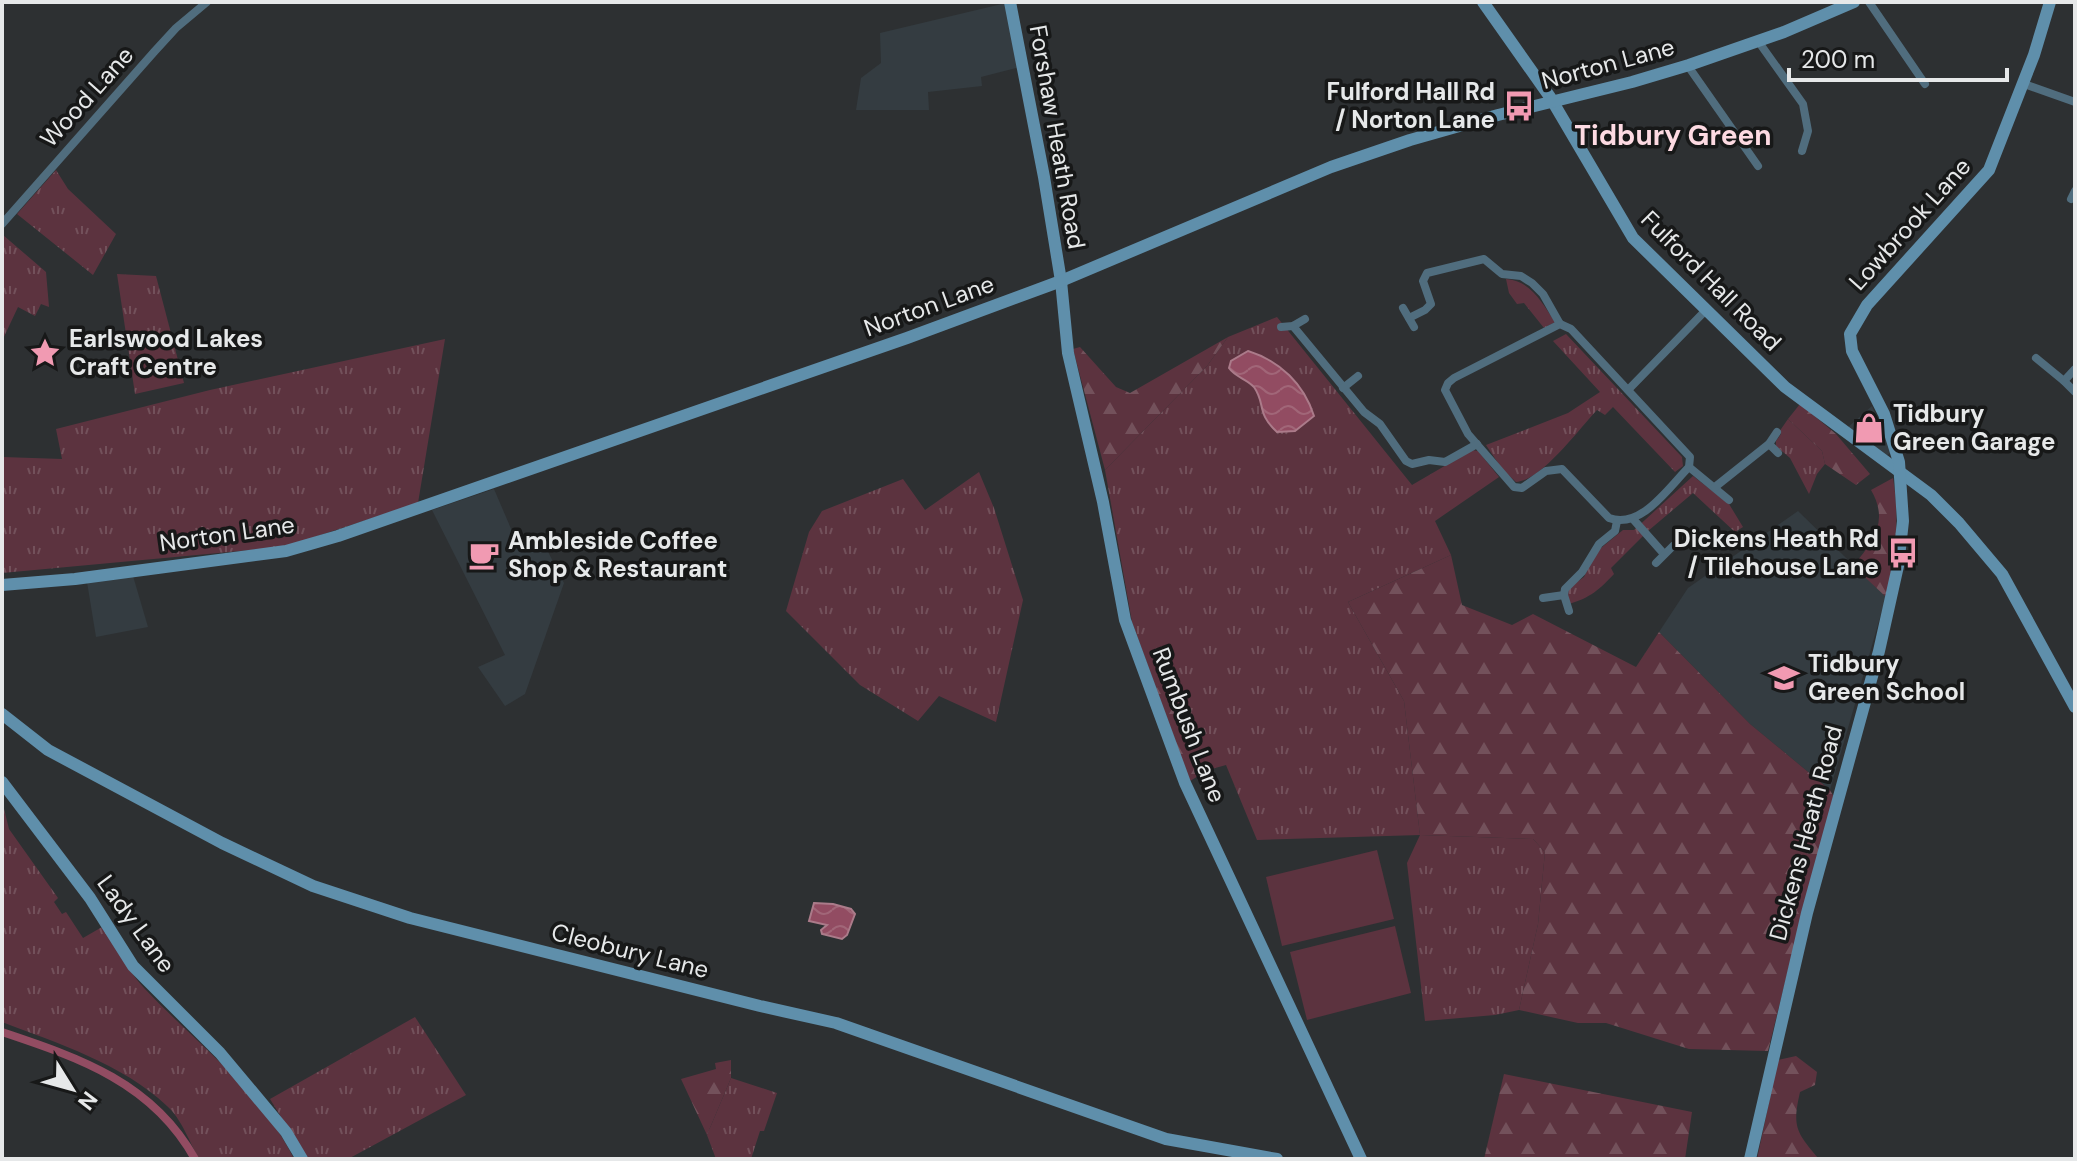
<svg xmlns="http://www.w3.org/2000/svg" width="2077" height="1161" font-family="'DM Sans',sans-serif">
	<style>
		.built { fill: #343c41 }
		.grass { fill: url(#grass-tufts) }
		.forest { fill: url(#forest-firs) }
		.pitch { fill: #5c333f }
		.water { fill: url(#water-waves); stroke: #ab7b8a; stroke-width: 2 }
		.lines { fill: none; stroke-linecap: round; stroke-linejoin: round }
		.canal { stroke: #924c62; stroke-width: 8 }
		.street { stroke: #506d7e; stroke-width: 8 }
		.secondary { stroke: #5f8fab; stroke-width: 12 }
		.labels { text-anchor: middle; stroke-width: 7; stroke-linejoin: round; paint-order: stroke }
		.street-label { font-size: 24px; fill: #e6e8e9; stroke: #171818 }
		.poi-label { font-size: 24px; font-weight: bold; fill: #e6e8e9; stroke: #171818; text-anchor: start }
		.quarter-label { font-size: 28px; font-weight: bold; fill: #fddae2; stroke: #171818 }
	</style>
	<defs>
		<pattern id="grass-tufts" width="24" height="20" patternUnits="userSpaceOnUse" patternTransform="scale(2)"><rect width="24" height="20" fill="#5c333f"/><path d="M3 7l-1-3M5 7V3M7 7l1-3M15 17l-1-3M17 17v-4M19 17l1-3" fill="none" stroke="#73515b"/></pattern>
		<pattern id="forest-firs" width="22" height="20" patternUnits="userSpaceOnUse" patternTransform="scale(2)"><rect width="22" height="20" fill="#5c333f"/><path d="M5 1l3.5 6h-7zM16 11l3.5 6h-7z" fill="#73515b"/></pattern>
		<pattern id="water-waves" width="16" height="10" patternUnits="userSpaceOnUse" patternTransform="scale(2)"><rect width="16" height="10" fill="#924c62"/><path d="M0 5q4-4 8 0t8 0" fill="none" stroke="#a16678"/></pattern>
	</defs>
	<rect width="100%" height="100%" fill="#2d3032"/>
	<g class="built">
		<polygon points="1006,3 1020,67 981,77 982,86 928,92 929,110 856,110 861,78 881,63 880,33"/>
		<polygon points="1872,406 1890,446 1892,452 1886,456 1847,428"/>
		<polygon points="494,489 521,552 543,542 564,583 525,694 505,706 478,667 505,655 432,510"/>
		<polygon points="1798,511 1886,597 1830,790 1750,724 1659,632 1688,588"/>
		<polygon points="133,576 148,627 96,637 87,582"/>
	</g>
	<g class="grass">
		<polygon points="56,170 68,189 116,234 93,275 17,214"/>
		<polygon points="3,235 46,272 49,307 41,304 35,316 18,307 2,341"/>
		<polygon points="117,274 156,276 184,383 135,394"/>
		<path d="M1506 279C1530 280 1543 304 1555 322L1544 328 1524 303 1517 304 1509 293Z"/>
		<polygon points="1277,317 1412,485 1472,450 1478,451 1499,477 1435,521 1451,555 1348,602 1404,701 1420,835 1533,839 1545,852 1538,924 1519,1010 1495,1015 1425,1021 1407,863 1420,835 1257,840 1226,765 1208,770 1172,680 1156,688 1132,622 1105,470 1207,366 1228,337"/>
		<path d="M1566 334 1682 457 1683 466 1675 472 1613 407 1605 415 1597 410C1579 429 1541 481 1516 482L1502 469 1486 445 1568 413 1600 392 1553 341Z"/>
		<polygon points="445,339 418,503 284,547 2,573 2,457 62,459 56,429 210,390"/>
		<polygon points="1788,419 1822,451 1825,464 1817,474 1809,494 1790,458 1776,446 1776,441 1781,434 1779,432"/>
		<polygon points="979,472 994,508 1023,600 996,722 939,696 918,721 860,685 786,611 809,532 822,511 903,479 925,510"/>
		<path d="M1693 476 1729 504 1743 527 1735 532 1693 493 1648 531 1611 568 1614 574C1600 589 1590 598 1569 604L1566 594 1570 587 1584 577 1596 552 1623 530H1634Z"/>
		<path d="M2 801 9 829 58 898 54 902 62 914 66 912 83 938 102 927C116 947 128 971 144 988 196 1043 260 1090 294 1159H199C190 1143 181 1118 167 1106 123 1064 57 1043 2 1022Z"/>
		<polygon points="415,1017 466,1095 348,1159 307,1159 270,1099"/>
		<polygon points="731,1078 777,1093 764,1131 760,1131 751,1159 716,1159 707,1135"/>
	</g>
	<g class="forest">
		<polygon points="1228,337 1207,366 1105,470 1073,349 1080,347 1116,387 1130,393"/>
		<polygon points="1800,404 1836,434 1870,474 1856,485 1825,464 1822,451 1788,419"/>
		<path d="M1893 478C1900 519 1895 557 1886 597L1853 566C1874 541 1889 521 1871 490Z"/>
		<polygon points="1451,555 1462,605 1512,625 1533,614 1636,667 1659,632 1750,724 1830,790 1836,801 1801,918 1768,1051 1689,1049 1606,1023 1578,1023 1519,1010 1538,924 1545,852 1533,839 1420,835 1404,701 1348,602"/>
		<polygon points="1172,679 1208,770 1190,781 1156,688"/>
		<path d="M1796 1056 1817 1072 1815 1085 1800 1092C1792 1127 1796 1132 1819 1159H1757L1778 1060Z"/>
		<polygon points="731,1060 731,1078 707,1135 681,1079 716,1069 715,1063"/>
		<polygon points="1504,1074 1692,1112 1685,1159 1484,1159"/>
	</g>
	<g class="pitch">
		<polygon points="1377,850 1394,919 1282,946 1266,877"/>
		<polygon points="1395,926 1411,993 1307,1020 1290,952"/>
	</g>
	<g class="water">
		<path d="M1248 351C1280 361 1304 384 1314 416L1295 431 1277 432C1256 413 1266 404 1254 387 1247 379 1235 377 1229 368L1231 361Z"/>
		<polygon points="814,903 833,904 851,909 855,914 847,935 842,939 822,934 821,930 827,925 809,921"/>
	</g>
	<g class="lines">
		<path class="canal" d="M2 1032C80 1058 153 1083 195 1159"/>
		<g class="street">
			<polyline points="1869,2 1925,84"/>
			<polyline points="1758,41 1803,104 1808,131 1802,151"/>
			<polyline points="1688,66 1758,166"/>
			<polyline points="2024,84 2075,102"/>
			<polyline points="2071,199 2075,191"/>
			<polyline points="2,224 154,52 176,28 207,2"/>
			<polyline points="1403,308 1414,327"/>
			<polyline points="1409,318 1425,310 1431,304 1423,281 1427,273 1484,259 1502,274 1521,276 1532,283 1543,294 1560,324"/>
			<path d="M1560 324 1571 329 1690 457 1689 467C1669 487 1641 530 1609 518L1562 469 1546 471 1522 488 1514 487 1468 434 1445 390 1448 383 1454 378Z"/>
			<polyline points="1293,326 1364,412 1380,424 1406,461 1412,464 1429,460 1445,462 1477,444"/>
			<polyline points="1281,327 1293,326 1305,319"/>
			<polyline points="2036,358 2064,381"/>
			<polyline points="2075,369 2064,381 2075,392"/>
			<polyline points="1343,388 1358,376"/>
			<polyline points="1628,390 1706,310"/>
			<polyline points="1769,444 1778,453"/>
			<polyline points="1689,467 1729,500"/>
			<polyline points="1715,487 1769,444 1777,432"/>
			<polyline points="1633,519 1664,554"/>
			<polyline points="1656,563 1673,546"/>
			<polyline points="1543,598 1564,595"/>
			<polyline points="1569,611 1564,595 1565,589 1582,572 1599,544 1615,531 1617,521"/>
		</g>
		<g class="secondary">
			<polyline points="1010,2 1044,177 1061,281 1068,353 1103,502 1125,620 1185,783 1361,1159"/>
			<polyline points="1483,2 1550,97 1633,238 1785,387 1931,495 1959,523 2002,574 2075,707"/>
			<polyline points="2,585 75,579 286,551 338,536 907,338 1061,281 1331,167 1410,140 1498,115 1632,82 1689,65 1784,32 1854,2"/>
			<polyline points="2,714 48,750 222,843 313,886 410,918 760,1006 836,1023 1166,1139 1277,1159"/>
			<polyline points="2,782 90,898 133,966 220,1053 286,1132 302,1159"/>
			<polyline points="1750,1159 1807,913 1879,651 1898,566 1903,521 1899,462 1884,414 1852,351 1850,334 1867,305 1989,170 2034,55 2050,2"/>
		</g>
	</g>
	<defs>
		<g id="bus-bare" transform="scale(2.4)"><path d="M-5-6H5V4H4V6H2V4H-2V6H-4V4H-5ZM-3.5-4V0h7V-4ZM-3.5 1.2v1.5H-2V1.2ZM2 1.2v1.5H3.5V1.2Z" fill="#f19ab2" stroke="#171818" stroke-width="2.5" paint-order="stroke"/></g>
		<g id="sight-bare" transform="scale(2.4)"><path d="M0-6L1.8-2.2L6-1.7L2.9 1.2L3.7 5.4L0 3.3L-3.7 5.4L-2.9 1.2L-6-1.7L-1.8-2.2Z" fill="#f19ab2" stroke="#171818" stroke-width="2.5" paint-order="stroke"/></g>
		<g id="shop-bare" transform="scale(2.4)"><path d="M-5-2.5h2.3a2.7 3.5 0 0 1 5.4 0H5L5.5 6h-11ZM-1.5-2.5h3a1.5 2.3 0 0 0-3 0Z" fill="#f19ab2" stroke="#171818" stroke-width="2.5" paint-order="stroke"/></g>
		<g id="cafe-bare" transform="scale(2.4)"><path d="M-5.5-4.5H6V0H3Q3 3.5 0 3.5H-2.5Q-5.5 3.5-5.5 0ZM3-3.2v2h1.7v-2ZM-6 4.5H4V6H-6Z" fill="#f19ab2" stroke="#171818" stroke-width="2.5" paint-order="stroke"/></g>
		<g id="school-bare" transform="scale(2.4)"><path d="M0-5L7-2L0 1L-7-2ZM-4 1L0 2.5L4 1V4Q0 6-4 4Z" fill="#f19ab2" stroke="#171818" stroke-width="2.5" paint-order="stroke"/></g>
	</defs>
	<g fill-rule="evenodd">
		<use href="#bus-bare" x="1519" y="106"/>
		<use href="#sight-bare" x="45" y="353"/>
		<use href="#shop-bare" x="1869" y="428"/>
		<use href="#bus-bare" x="1903" y="553"/>
		<use href="#cafe-bare" x="484" y="555"/>
		<use href="#school-bare" x="1784" y="678"/>
	</g>
	<g class="labels">
		<g class="street-label">
			<text transform="translate(1608 64) rotate(-15)" y="8">Norton Lane</text>
			<text transform="translate(87 97) rotate(-48)" y="8">Wood Lane</text>
			<text transform="translate(1057 137) rotate(80)" y="8">Forshaw Heath Road</text>
			<text transform="translate(1910 224) rotate(-48)" y="8">Lowbrook Lane</text>
			<text transform="translate(1711 281) rotate(45)" y="8">Fulford Hall Road</text>
			<text transform="translate(929 306) rotate(-20)" y="8">Norton Lane</text>
			<text transform="translate(227 534) rotate(-8)" y="8">Norton Lane</text>
			<text transform="translate(1189 725) rotate(69)" y="8">Rumbush Lane</text>
			<text transform="translate(1806 833) rotate(-75)" y="8">Dickens Heath Road</text>
			<text transform="translate(136 924) rotate(54)" y="8">Lady Lane</text>
			<text transform="translate(630 951) rotate(14)" y="8">Cleobury Lane</text>
		</g>
		<g class="poi-label">
			<text x="1495" y="100" text-anchor="end">Fulford Hall Rd<tspan x="1495" dy="28">/ Norton Lane</tspan></text>
			<text x="69" y="347">Earlswood Lakes<tspan x="69" dy="28">Craft Centre</tspan></text>
			<text x="1893" y="422">Tidbury<tspan x="1893" dy="28">Green Garage</tspan></text>
			<text x="1879" y="547" text-anchor="end">Dickens Heath Rd<tspan x="1879" dy="28">/ Tilehouse Lane</tspan></text>
			<text x="508" y="549">Ambleside Coffee<tspan x="508" dy="28">Shop &amp; Restaurant</tspan></text>
			<text x="1808" y="672">Tidbury<tspan x="1808" dy="28">Green School</tspan></text>
		</g>
		<g class="quarter-label">
			<text x="1673" y="145">Tidbury Green</text>
		</g>
	</g>
	<rect width="2077" height="1161" fill="none" stroke="#e6e8e9" stroke-width="8"/>
	<g transform="translate(72 1089) rotate(127)" stroke="#171818" stroke-width="6" paint-order="stroke">
	<path d="M0-6L14 30L0 20L-14 30Z" fill="#e6e8e9"/>
	<text y="-12" font-size="22" font-weight="bold" text-anchor="middle" fill="#e6e8e9">N</text>
	</g>
	<path d="M1789 68v12h218v-12" fill="none" stroke="#e6e8e9" stroke-width="4"/>
	<text x="1801" y="68" font-size="24" fill="#e6e8e9" stroke="#171818" stroke-width="6" paint-order="stroke">200 m</text>
</svg>
